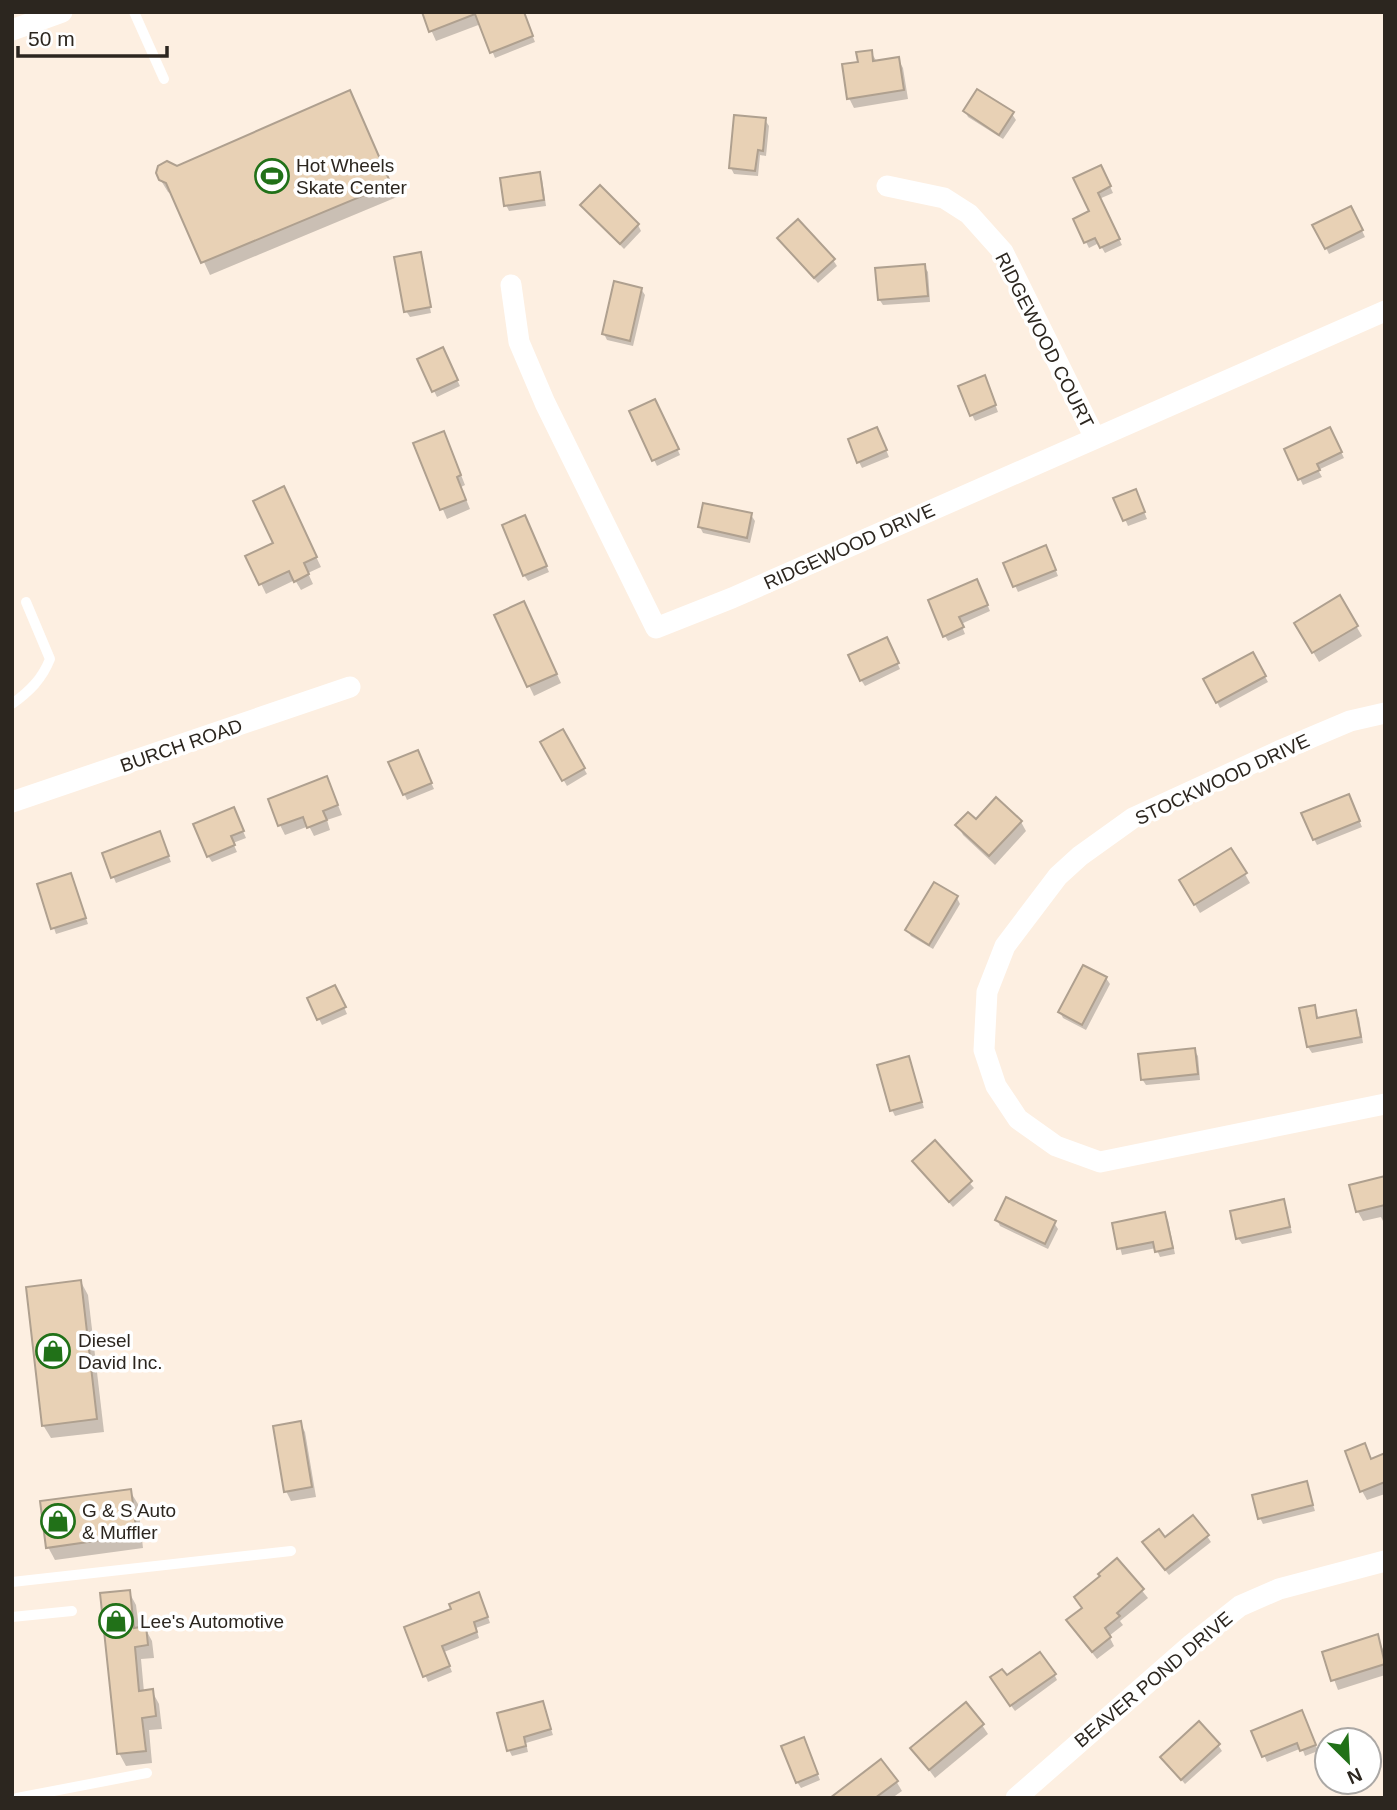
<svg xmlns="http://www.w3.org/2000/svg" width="1397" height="1810" font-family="Arial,sans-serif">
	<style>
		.shadow { fill: #0003 }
		.building { fill: #e8d1b5; stroke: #afa08f; stroke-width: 2 }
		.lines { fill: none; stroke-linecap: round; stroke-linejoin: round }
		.service { stroke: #fff; stroke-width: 10 }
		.minor { stroke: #fff; stroke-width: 21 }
		.labels { text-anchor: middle; stroke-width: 7; stroke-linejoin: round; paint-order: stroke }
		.poi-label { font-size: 19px; fill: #2c261f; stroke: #fff; text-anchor: start }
		.street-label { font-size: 19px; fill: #2c261f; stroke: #fff }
	</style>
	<rect width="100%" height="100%" fill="#fdefe1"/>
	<g class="shadow">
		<polygon points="423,12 490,12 525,17 535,42 495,58 481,24 436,41"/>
		<polygon points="871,52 877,62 898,59 903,68 908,99 854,108 849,98 860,63"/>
		<polygon points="349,93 397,197 210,275 173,195 168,192 160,179 177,168"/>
		<polygon points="965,111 1012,114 1016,120 1003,139 968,117"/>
		<polygon points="765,120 769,126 766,156 760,155 758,176 734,174 731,168"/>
		<polygon points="1104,173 1113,193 1099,199 1122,245 1105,253 1099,243 1089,248 1075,220 1092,212"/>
		<polygon points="539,174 542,179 546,206 509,211 506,205"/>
		<polygon points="582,205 638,225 641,231 624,249"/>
		<polygon points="1354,214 1365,237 1329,254 1315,225"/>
		<polygon points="783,244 833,260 837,266 818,283"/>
		<polygon points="420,254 431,313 410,317 406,311"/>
		<polygon points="924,266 928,272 930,302 883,305 879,299"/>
		<polygon points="641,289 645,295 633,346 607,340 604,334"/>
		<polygon points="445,355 460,386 437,397 434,391"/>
		<polygon points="987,383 998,412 975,421 972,415"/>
		<polygon points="658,407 680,455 657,466 631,412"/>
		<polygon points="880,435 889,457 862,468 859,462"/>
		<polygon points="1333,435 1344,458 1318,470 1322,477 1303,485 1286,450"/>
		<polygon points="448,442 465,485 461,487 470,509 447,519 415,444"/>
		<polygon points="1138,497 1147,519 1128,526 1116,499"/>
		<polygon points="288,498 321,567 308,573 313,584 301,590 295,580 266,594 248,557 275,544"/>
		<polygon points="751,515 755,521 750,543 703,533 700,527"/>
		<polygon points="528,523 549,572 528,581 524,575"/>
		<polygon points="1049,553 1058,576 1018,592 1005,564"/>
		<polygon points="980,587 990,611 961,624 965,634 948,641 945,636"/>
		<polygon points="1339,597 1362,636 1319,662 1296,623"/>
		<polygon points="529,613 561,683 534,696 496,616"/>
		<polygon points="889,645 900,669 865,686 861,680"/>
		<polygon points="1252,654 1268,682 1220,708 1205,679"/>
		<polygon points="562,731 587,774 567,786 542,742"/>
		<polygon points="420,758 434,789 407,800 391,763"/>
		<polygon points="331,788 342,815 327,820 330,830 314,836 309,826 285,835 280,825"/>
		<polygon points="1351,801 1362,827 1317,845 1314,839"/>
		<polygon points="236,815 246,838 233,843 237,852 212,862 208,856"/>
		<polygon points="976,821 1021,822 1026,831 995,865 963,835 958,825"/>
		<polygon points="162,839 171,862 116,883 104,854"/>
		<polygon points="1231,850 1250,883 1200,913 1181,881"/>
		<polygon points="71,875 88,924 56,934 39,885"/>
		<polygon points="957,898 960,904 933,949 911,936 907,930"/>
		<polygon points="1084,967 1106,978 1110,984 1086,1030 1063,1018 1060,1012"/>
		<polygon points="338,993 347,1014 322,1025 309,999"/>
		<polygon points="1314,1007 1318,1019 1355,1012 1359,1018 1363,1043 1312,1053 1308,1047"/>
		<polygon points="1194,1050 1198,1056 1200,1080 1146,1085 1142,1079"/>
		<polygon points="909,1058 924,1108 895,1116 892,1110"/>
		<polygon points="934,1143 974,1188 953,1207 914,1161"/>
		<polygon points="1385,1177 1385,1225 1381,1217 1363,1221 1358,1212 1351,1186"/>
		<polygon points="1284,1201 1292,1233 1242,1244 1238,1238"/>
		<polygon points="1164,1214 1168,1220 1175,1254 1160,1257 1156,1248 1122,1255 1114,1224"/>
		<polygon points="997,1220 1054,1223 1058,1229 1048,1249 1000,1226"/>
		<polygon points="81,1282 88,1295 104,1432 51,1438 43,1425"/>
		<polygon points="300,1423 305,1432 316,1497 291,1501 286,1491"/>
		<polygon points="1364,1446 1372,1460 1385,1455 1385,1494 1367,1500 1362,1491"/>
		<polygon points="1306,1483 1315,1511 1263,1524 1260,1518"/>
		<polygon points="130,1491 138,1504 143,1548 55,1560 48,1547"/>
		<polygon points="1207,1536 1211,1542 1169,1575 1148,1548 1165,1539"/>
		<polygon points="1117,1560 1148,1598 1120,1621 1123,1625 1109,1636 1114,1646 1097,1659 1073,1628 1102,1577"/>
		<polygon points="129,1592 136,1605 139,1629 145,1628 152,1641 154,1658 141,1659 144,1692 152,1691 159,1704 162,1729 149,1730 152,1763 126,1766 119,1753"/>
		<polygon points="482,1600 490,1623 476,1628 479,1638 444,1652 452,1672 428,1682 406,1628"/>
		<polygon points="1377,1636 1385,1654 1385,1675 1338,1690 1324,1653"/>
		<polygon points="1054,1674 1057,1680 1015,1711 995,1684 1006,1678"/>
		<polygon points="542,1703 553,1735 526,1743 528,1752 512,1756 509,1750"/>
		<polygon points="1305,1718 1318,1751 1305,1756 1302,1748 1267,1762 1254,1732"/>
		<polygon points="982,1725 988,1734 935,1778 913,1748"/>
		<polygon points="806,1745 820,1780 801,1788 797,1782"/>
		<polygon points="1218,1745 1222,1751 1185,1784 1162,1757"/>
		<polygon points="896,1781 902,1791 892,1798 833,1798"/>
	</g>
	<g class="building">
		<polygon points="422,12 524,12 533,36 490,53 475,14 429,32"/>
		<polygon points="872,50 873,61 899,57 904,90 847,99 842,64 858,62 856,52"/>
		<polygon points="977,89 1014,112 999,135 963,111"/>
		<polygon points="350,90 391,184 201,263 166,183 159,180 156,173 158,166 167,161 177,166"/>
		<polygon points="734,115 766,118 763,151 758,150 755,171 729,168"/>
		<polygon points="1101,165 1111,186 1098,193 1120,239 1100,248 1095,238 1084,243 1073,219 1089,211 1073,178"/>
		<polygon points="540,172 544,200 504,206 500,178"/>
		<polygon points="600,185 639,224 620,244 580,205"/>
		<polygon points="1351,206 1363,230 1325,249 1312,225"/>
		<polygon points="798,219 835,259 814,278 777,238"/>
		<polygon points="421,252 431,307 404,312 394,257"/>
		<polygon points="925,264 928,296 878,300 875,268"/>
		<polygon points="614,281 642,288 630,341 602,334"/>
		<polygon points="443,347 458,380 432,392 417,359"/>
		<polygon points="985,375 996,405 970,416 958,386"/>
		<polygon points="655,399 679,449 652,461 629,411"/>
		<polygon points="877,427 887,450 857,463 848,439"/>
		<polygon points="1330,427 1342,452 1317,464 1320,470 1298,480 1284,449"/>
		<polygon points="444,431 461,475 457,477 466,500 440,510 413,443"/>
		<polygon points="284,486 317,557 304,563 309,574 294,582 289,571 259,585 245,556 273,543 253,501"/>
		<polygon points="1136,489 1145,512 1123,521 1113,498"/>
		<polygon points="703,503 752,513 747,538 698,527"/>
		<polygon points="525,515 547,566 523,576 502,525"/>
		<polygon points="1046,545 1056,570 1013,587 1003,563"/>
		<polygon points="977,579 988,605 959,617 964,627 943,637 928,600"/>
		<polygon points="1340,595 1358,626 1312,653 1294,623"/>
		<polygon points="524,601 557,674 527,687 494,615"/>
		<polygon points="887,637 899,663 860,681 848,655"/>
		<polygon points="1253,652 1266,676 1216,703 1203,679"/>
		<polygon points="563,729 585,768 562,781 540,742"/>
		<polygon points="418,750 432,783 403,795 388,762"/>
		<polygon points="327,776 338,805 323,811 327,820 307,828 303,817 278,826 268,799"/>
		<polygon points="1349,794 1360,821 1313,840 1301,813"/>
		<polygon points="996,797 1022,821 989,856 955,825 968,812 976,819"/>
		<polygon points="234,807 244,831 231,836 235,845 207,857 193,824"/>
		<polygon points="160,831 169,856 111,878 102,853"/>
		<polygon points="1231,848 1247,873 1194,905 1179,880"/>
		<polygon points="71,873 86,918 51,929 37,884"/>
		<polygon points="934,882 958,896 929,945 905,930"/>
		<polygon points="1083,965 1107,977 1082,1025 1058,1012"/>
		<polygon points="335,985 346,1007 317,1020 307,998"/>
		<polygon points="1315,1005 1317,1018 1356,1010 1361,1037 1307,1047 1299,1008"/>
		<polygon points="1195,1048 1198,1074 1141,1080 1138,1054"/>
		<polygon points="909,1056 922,1102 890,1111 877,1065"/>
		<polygon points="935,1140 972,1181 949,1202 912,1161"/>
		<polygon points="1385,1176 1385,1205 1356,1212 1349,1185"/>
		<polygon points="1006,1197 1056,1221 1045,1244 995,1220"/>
		<polygon points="1284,1199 1290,1227 1236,1239 1230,1211"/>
		<polygon points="1165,1212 1173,1248 1155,1252 1153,1242 1117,1249 1112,1223"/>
		<polygon points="81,1280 97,1419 42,1426 26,1287"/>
		<polygon points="301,1421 312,1487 284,1492 273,1426"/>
		<polygon points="1365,1443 1371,1459 1385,1453 1385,1482 1360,1492 1345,1451"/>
		<polygon points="1307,1481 1313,1505 1258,1519 1252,1495"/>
		<polygon points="131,1489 137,1535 46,1548 40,1501"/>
		<polygon points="1193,1515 1209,1535 1165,1570 1142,1542 1159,1529 1165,1537"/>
		<polygon points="1117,1558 1144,1589 1117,1613 1120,1616 1105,1628 1111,1637 1092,1652 1066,1620 1082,1608 1074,1597 1100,1576 1098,1574"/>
		<polygon points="130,1590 134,1628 146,1626 148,1645 135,1647 139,1691 153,1689 156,1716 142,1718 146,1751 117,1754 100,1593"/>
		<polygon points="479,1592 488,1617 474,1622 477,1632 442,1646 450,1666 423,1677 404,1627 451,1609 449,1604"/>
		<polygon points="1378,1634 1385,1664 1331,1681 1322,1652"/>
		<polygon points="1040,1652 1056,1674 1010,1706 990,1677 1002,1669 1007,1675"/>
		<polygon points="543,1701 551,1729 524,1737 526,1746 507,1751 497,1713"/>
		<polygon points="966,1702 984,1724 929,1770 910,1748"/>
		<polygon points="1302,1710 1316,1745 1300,1751 1297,1743 1262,1757 1251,1731"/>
		<polygon points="1199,1721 1220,1744 1181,1780 1160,1757"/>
		<polygon points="804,1737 818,1774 796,1783 781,1746"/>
		<polygon points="881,1759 898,1781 875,1798 830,1798"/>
	</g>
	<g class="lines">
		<g class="service">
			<polyline points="134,12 164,79"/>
			<path d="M12 704C30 691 42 679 50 659L26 602"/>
			<polyline points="12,1582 291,1551"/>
			<polyline points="12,1617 72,1611"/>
			<polyline points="17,1798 147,1773"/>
		</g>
		<g class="minor">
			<polyline points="12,30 62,12"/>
			<polyline points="887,186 944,198 969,214 1003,252 1095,438"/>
			<polyline points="511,285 519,342 545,403 656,628 732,598 1385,311"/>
			<polyline points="1385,713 1350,721 1279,751 1133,818 1080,856 1058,876 1005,946 987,992 984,1050 996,1086 1018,1119 1056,1146 1100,1162 1385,1104"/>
			<polyline points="12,802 350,687"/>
			<polyline points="1016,1798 1192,1644 1240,1606 1279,1589 1385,1561"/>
		</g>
	</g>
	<defs>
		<g id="stadium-ring" transform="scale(1.75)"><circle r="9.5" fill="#fff" stroke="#217118" stroke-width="1.5"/><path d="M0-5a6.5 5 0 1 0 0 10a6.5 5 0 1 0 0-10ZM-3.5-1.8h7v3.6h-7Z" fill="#217118"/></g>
		<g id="shop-ring" transform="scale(1.75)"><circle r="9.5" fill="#fff" stroke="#217118" stroke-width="1.5"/><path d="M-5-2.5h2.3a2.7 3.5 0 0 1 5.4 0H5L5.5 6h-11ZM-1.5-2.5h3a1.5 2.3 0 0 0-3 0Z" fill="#217118"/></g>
	</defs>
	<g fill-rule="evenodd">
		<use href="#stadium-ring" x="272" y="176"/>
		<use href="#shop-ring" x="53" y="1351"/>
		<use href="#shop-ring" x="58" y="1521"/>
		<use href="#shop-ring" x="116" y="1621"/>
	</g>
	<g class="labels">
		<g class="poi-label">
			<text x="296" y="172">Hot Wheels<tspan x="296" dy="22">Skate Center</tspan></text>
			<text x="78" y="1347">Diesel<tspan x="78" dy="22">David Inc.</tspan></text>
			<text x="82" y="1517">G &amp; S Auto<tspan x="82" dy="22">&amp; Muffler</tspan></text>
			<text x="140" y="1628">Lee's Automotive</text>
		</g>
		<g class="street-label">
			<text transform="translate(1045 340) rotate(63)" y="7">RIDGEWOOD COURT</text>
			<text transform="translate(849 546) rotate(-24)" y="7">RIDGEWOOD DRIVE</text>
			<text transform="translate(181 745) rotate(-19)" y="7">BURCH ROAD</text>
			<text transform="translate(1222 779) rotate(-25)" y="7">STOCKWOOD DRIVE</text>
			<text transform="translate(1153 1679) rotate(-40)" y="7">BEAVER POND DRIVE</text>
		</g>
	</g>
	<rect width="1397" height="1810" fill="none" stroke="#2c261f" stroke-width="28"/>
	<g transform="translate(1348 1761) rotate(156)"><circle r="33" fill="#ffffff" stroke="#aba8a5" stroke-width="2"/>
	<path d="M0-5L12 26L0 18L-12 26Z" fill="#217118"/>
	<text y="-10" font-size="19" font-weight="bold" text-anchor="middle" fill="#2c261f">N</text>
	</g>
	<path d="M18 46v10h149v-10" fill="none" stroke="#2c261f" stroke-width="3.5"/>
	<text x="28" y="46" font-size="21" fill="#2c261f" stroke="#ffffff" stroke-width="5" paint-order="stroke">50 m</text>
</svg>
